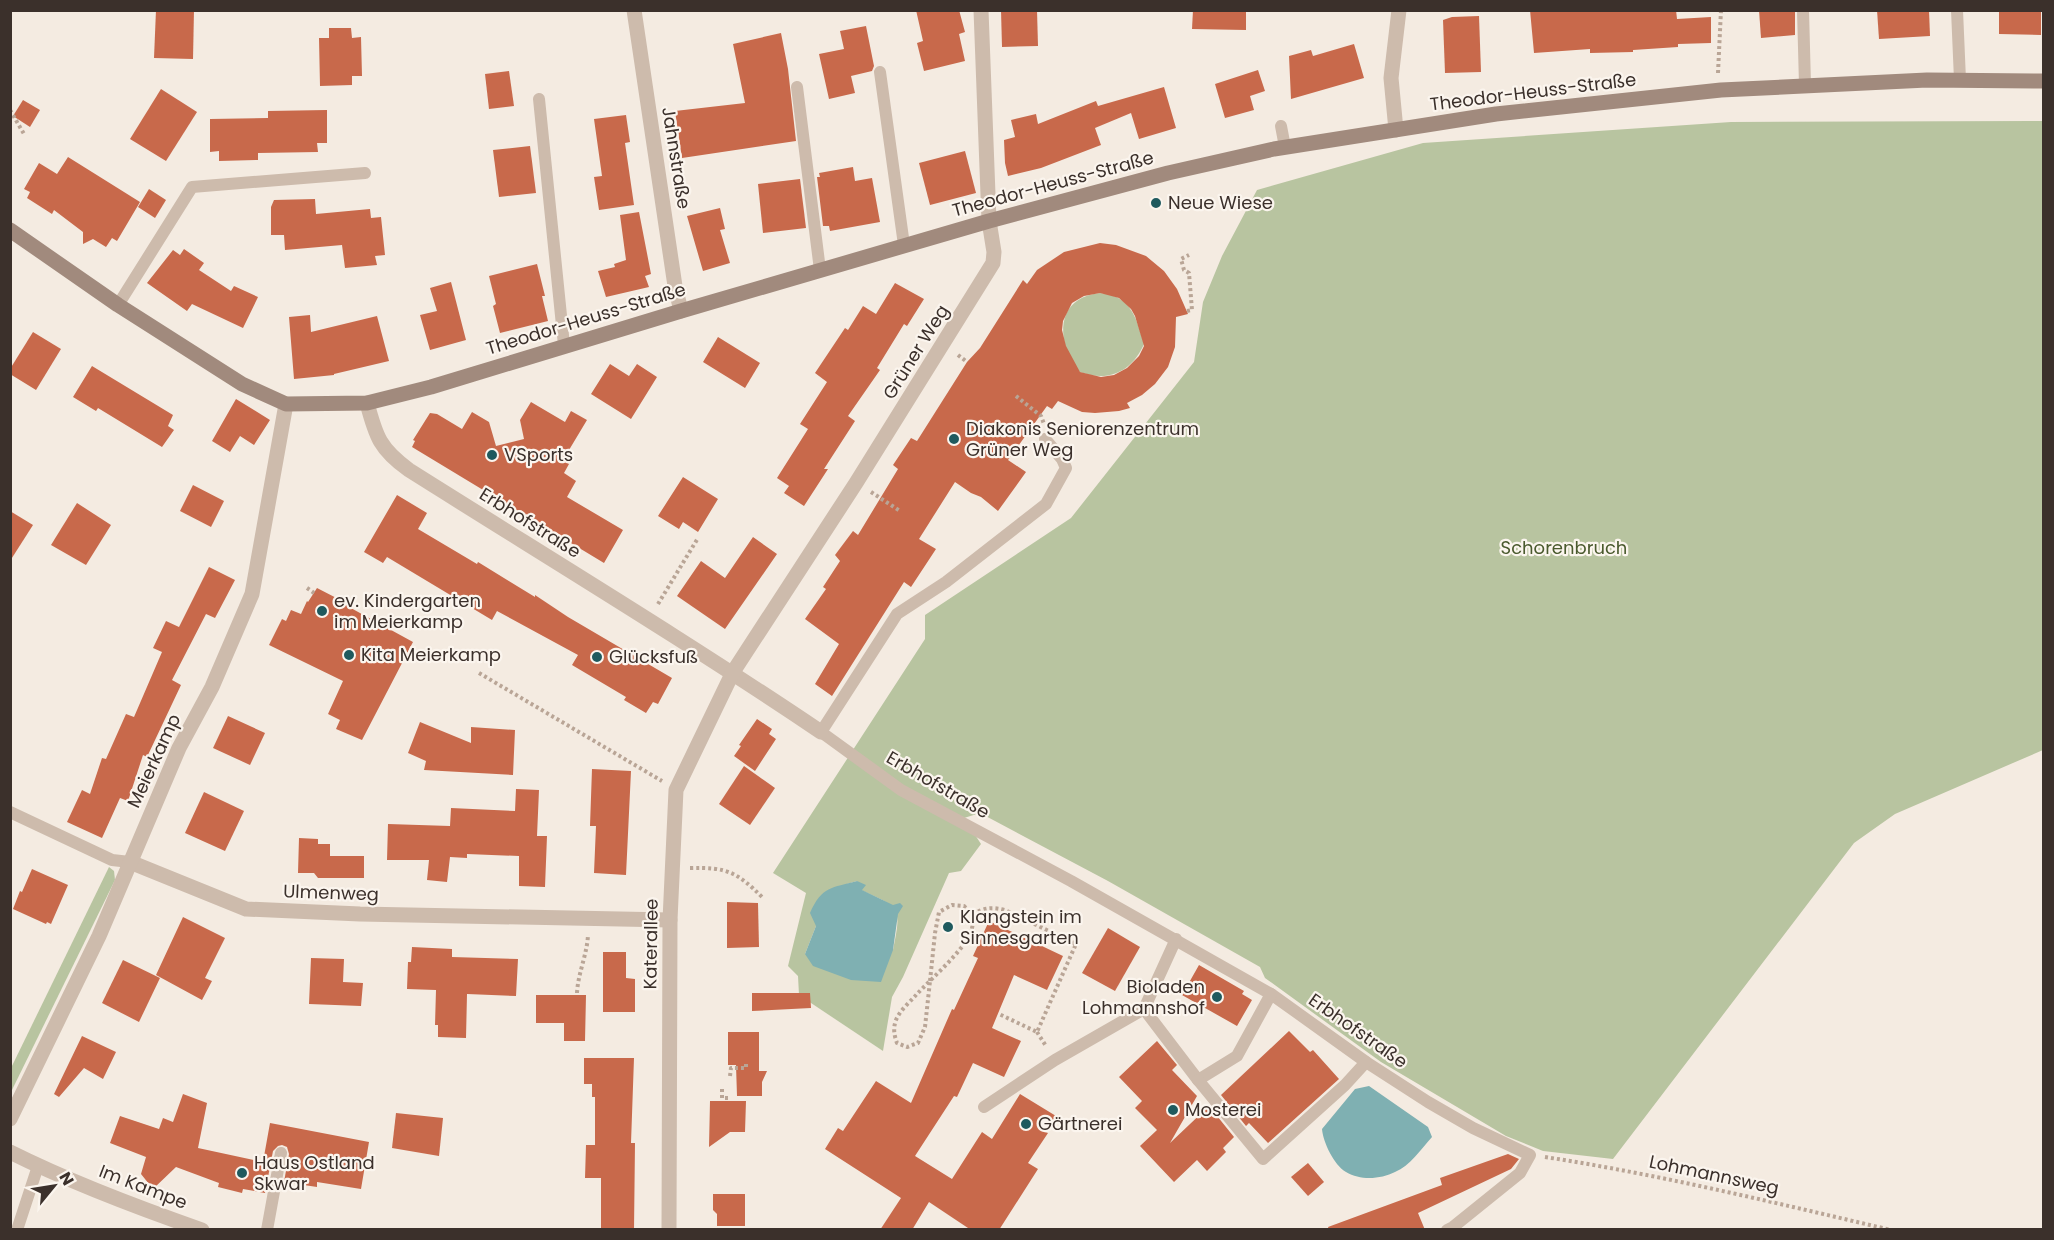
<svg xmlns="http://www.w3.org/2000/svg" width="2054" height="1240" font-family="Poppins,sans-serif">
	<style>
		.green { fill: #b8c4a0; fill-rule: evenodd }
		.water { fill: #7fb0b2 }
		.building { fill: #c8694b; fill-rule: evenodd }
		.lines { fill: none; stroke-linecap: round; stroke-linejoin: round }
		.path { stroke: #b9a596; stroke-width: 4; stroke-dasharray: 3 3; stroke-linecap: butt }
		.lane { stroke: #cdbbac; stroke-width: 12 }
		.street { stroke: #cdbbac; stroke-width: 15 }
		.secondary { stroke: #a18a7d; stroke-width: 15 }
		.poi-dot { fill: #1f5a5e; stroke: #fbf5ee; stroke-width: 2 }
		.labels { text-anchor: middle; stroke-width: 4.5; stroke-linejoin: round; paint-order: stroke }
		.street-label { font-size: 18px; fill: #3b302b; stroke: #fbf5ee }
		.poi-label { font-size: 18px; fill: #3b302b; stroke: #fbf5ee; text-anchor: start }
		.park-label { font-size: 18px; fill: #4a5a2e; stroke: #fbf5ee }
	</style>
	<rect width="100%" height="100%" fill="#f4ebe1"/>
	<g class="green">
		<path d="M2043 121V750L1895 814 1854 843 1613 1159 1543 1151 1506 1136 1381 1062 1265 978 1260 967 1108 881 980 813 964 818 981 844 961 871 949 873 903 977 892 997 883 1051 799 995 798 976 788 966 806 893 773 873 925 639V615L1071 518 1194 362 1203 302 1222 256 1257 190 1423 143 1731 122ZM857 881 861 890C900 908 902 906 893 950L805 954 816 926 847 884Z"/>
		<path d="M1100 293C1132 296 1136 318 1144 344 1134 367 1115 380 1090 375 1084 373 1077 372 1073 367 1071 364 1070 358 1068 354 1057 324 1064 297 1100 293Z"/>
		<polygon points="109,867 114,871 115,880 11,1092 11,1068"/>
	</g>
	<g class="water">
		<path d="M857 881 866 885 862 890 893 905 900 903 903 906 898 914 893 950 881 982 851 980 813 966 805 954 816 926 810 913C822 886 832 888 857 881Z"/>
		<path d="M1369 1086 1428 1127 1432 1137C1421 1149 1410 1166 1395 1172 1381 1179 1361 1181 1346 1172 1334 1165 1323 1142 1322 1129L1355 1089Z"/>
	</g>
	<g class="building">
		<polygon points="156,10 194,10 193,59 154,58"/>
		<polygon points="916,10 959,10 965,32 959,34 965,61 924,71 917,43 923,41"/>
		<polygon points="1001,10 1037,10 1038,46 1002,47"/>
		<polygon points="1193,10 1246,10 1246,30 1192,29"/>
		<polygon points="1530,10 1676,10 1677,19 1711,17 1711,43 1678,44 1678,47 1633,50 1633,52 1590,53 1590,49 1534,53"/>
		<polygon points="1759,10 1795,10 1795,35 1761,38"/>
		<polygon points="1877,10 1929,10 1930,36 1879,39"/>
		<polygon points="1999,10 2041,10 2041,35 1999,34"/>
		<polygon points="1479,16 1481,72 1445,73 1443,20 1452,17"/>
		<polygon points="866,26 874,66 872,71 851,76 855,93 829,99 819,54 844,49 840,31"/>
		<polygon points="329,28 351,28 352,38 361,37 362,76 352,76 352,85 320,86 319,38 329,38"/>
		<polygon points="781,33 788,69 796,141 682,158 675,111 745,103 733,44"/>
		<polygon points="1354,44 1364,78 1291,99 1289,56 1311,50 1313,56"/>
		<polygon points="1258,70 1265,91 1250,96 1254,110 1225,118 1215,84"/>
		<polygon points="509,71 514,106 489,109 485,74"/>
		<polygon points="1164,87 1176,128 1139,139 1131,113 1095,128 1101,145 1041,168 1008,176 1005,163 1004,140 1015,137 1011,120 1036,114 1038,124 1096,101 1098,106"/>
		<polygon points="161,89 197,112 166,161 130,139"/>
		<polygon points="23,100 40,110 30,127 13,116"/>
		<polygon points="327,110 327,143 317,143 318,152 258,153 258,160 219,161 219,151 210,152 210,119 268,118 268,111"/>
		<polygon points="626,115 630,142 625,143 634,205 599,210 594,177 602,176 594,119"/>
		<polygon points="530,146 536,193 499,197 493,150"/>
		<polygon points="965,151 976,193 930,205 919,163"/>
		<polygon points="68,157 140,202 117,241 112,238 106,247 93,239 83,244 83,232 54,210 52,214 27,198 30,192 24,189 39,163 57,174"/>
		<polygon points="853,167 855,181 872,178 880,222 830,231 829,226 823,226 817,177 820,177 819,173"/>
		<polygon points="800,179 806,228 763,233 758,184"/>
		<polygon points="149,189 166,200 155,218 138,207"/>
		<polygon points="315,199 316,214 370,209 371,218 381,217 385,255 375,256 377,265 345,268 342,245 285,250 284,235 271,235 271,207 274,200"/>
		<polygon points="720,208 725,229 720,230 730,263 703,271 687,216"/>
		<polygon points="639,212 651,274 645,276 649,287 606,297 598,271 615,267 614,264 626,260 620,215"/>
		<path d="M1100 243 1116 245 1146 256 1164 271 1177 289 1188 314 1176 317 1175 347 1168 367 1155 384 1142 395 1127 403 1130 408 1119 411 1095 413 1082 412 1058 401 1052 409 1047 406 1008 460 1026 472 998 511 981 497 971 493 955 482 919 539 936 549 911 587 904 582 832 696 815 684 839 644 805 619 826 589 823 587 840 561 835 555 853 531 858 535 898 469 893 465 911 438 917 441 967 362 980 348 1023 280 1027 284 1037 270 1064 252ZM1100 293 1119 298 1131 309 1135 316 1144 346 1139 356 1127 368 1114 375 1101 377 1080 372 1066 346 1062 330 1063 321 1072 303 1084 296Z"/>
		<polygon points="184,249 204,263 199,270 231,291 234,286 258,297 243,328 192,304 187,311 147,283 173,250 180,255"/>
		<polygon points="537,264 545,296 542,296 548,321 500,333 493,306 496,304 489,276"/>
		<polygon points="451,282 466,340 430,350 420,315 437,311 430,288"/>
		<polygon points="895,283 924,299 907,326 904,324 877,368 880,370 848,416 855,421 824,469 828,469 804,506 784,493 789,486 777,478 808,429 800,424 827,382 815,373 845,328 848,330 863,306 876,314"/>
		<polygon points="310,315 311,332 377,316 389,361 334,374 334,375 294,379 289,317"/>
		<polygon points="33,332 61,349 36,390 10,374 10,369"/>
		<polygon points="718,337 760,363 745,388 703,362"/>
		<polygon points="610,364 629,376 637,364 657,377 631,419 591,394"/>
		<polygon points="92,366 173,415 168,426 174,430 162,447 98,408 96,411 73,397"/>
		<polygon points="236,399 270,420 254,445 240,436 230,452 212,441"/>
		<polygon points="531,402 565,422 571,411 587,420 563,460 569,464 564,473 576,481 567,497 623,530 604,563 412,447 415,441 413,440 430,413 437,414 462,429 472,412 489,422 496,446 524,439 520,420"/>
		<polygon points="683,477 718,499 698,532 683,522 679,529 658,516"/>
		<polygon points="193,485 224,501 211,527 180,511"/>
		<polygon points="397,495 427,513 418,529 477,564 478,562 535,597 535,595 568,617 672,678 658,704 653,702 646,713 624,700 626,697 572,665 578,655 497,611 492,620 387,557 383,563 364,552"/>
		<polygon points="77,503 111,525 86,565 51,545"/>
		<polygon points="10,511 33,525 10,561"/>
		<polygon points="753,537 777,554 725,629 677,596 701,561 725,578"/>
		<polygon points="209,567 235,580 215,618 206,614 172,680 181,685 147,757 143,755 128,801 120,798 102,838 67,822 82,790 90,794 102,758 106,759 126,714 134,717 162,652 153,648 166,621 179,627"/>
		<polygon points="317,588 350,605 349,607 413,642 362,740 336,729 340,720 328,714 343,681 269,645 282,619 286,621 291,610 301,614 307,601 308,602"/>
		<polygon points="228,716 265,733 250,765 213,748"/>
		<polygon points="757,719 772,729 769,734 776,739 755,771 734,756 741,746 739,745"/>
		<polygon points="420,722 471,743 471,727 515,730 513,775 424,770 426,761 408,753"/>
		<polygon points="744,766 775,788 750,825 719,804"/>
		<polygon points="592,769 631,771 626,875 594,873 596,826 590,826"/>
		<polygon points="516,789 539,790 537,836 547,836 545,887 519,886 519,856 467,854 467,858 450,857 447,882 427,880 429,860 387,860 388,824 450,826 451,808 515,811"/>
		<polygon points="204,792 244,811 225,851 185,833"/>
		<polygon points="299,838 318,839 318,844 330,844 330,856 364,856 364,878 318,878 314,873 298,873"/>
		<polygon points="32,869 68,885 51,924 47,922 46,924 13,909 20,891 22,892"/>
		<polygon points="727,902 758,903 759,947 727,948"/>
		<polygon points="183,917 225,938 205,978 212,981 202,1000 156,975"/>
		<polygon points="989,921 1063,956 1047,990 1014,975 992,1028 1021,1041 1004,1077 973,1063 957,1097 954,1096 915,1156 952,1179 982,1132 992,1139 1020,1094 1056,1116 1045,1132 1048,1133 1028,1163 1038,1169 999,1230 971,1230 929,1202 912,1230 880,1230 901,1198 825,1149 838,1128 843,1131 876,1081 911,1103 952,1009 954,1010 978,958 973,956"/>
		<polygon points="1108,928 1140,947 1115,991 1082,973"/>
		<polygon points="412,947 452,949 452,957 518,959 516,996 467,994 466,1038 438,1037 438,1025 435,1025 436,990 407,989 408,962 411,962"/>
		<polygon points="603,952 626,952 626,978 635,979 635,1012 603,1012"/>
		<polygon points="311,958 344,959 343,982 363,983 361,1006 309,1004"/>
		<polygon points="123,960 160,978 139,1022 102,1003"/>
		<polygon points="1199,965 1244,991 1242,994 1252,1000 1237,1026 1182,995"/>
		<polygon points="752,993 810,993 811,1008 752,1011"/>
		<polygon points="536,995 586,995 585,1041 564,1041 564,1023 536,1023"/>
		<polygon points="1289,1031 1310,1052 1313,1050 1339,1079 1268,1143 1249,1123 1246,1126 1221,1095"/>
		<polygon points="728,1032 759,1032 759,1071 767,1071 762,1082 762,1096 737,1096 736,1065 728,1065"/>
		<polygon points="82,1036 116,1052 103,1079 84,1068 59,1097 54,1094"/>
		<polygon points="1157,1041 1177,1065 1172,1070 1197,1096 1170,1143 1209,1106 1234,1137 1223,1148 1226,1152 1207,1171 1197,1160 1174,1182 1140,1146 1157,1130 1135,1108 1142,1101 1119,1077"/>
		<polygon points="584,1058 634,1058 631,1143 635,1143 634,1230 601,1230 601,1178 585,1178 586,1145 595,1145 595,1097 592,1097 592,1084 584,1084"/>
		<polygon points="183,1094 207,1103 198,1148 263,1162 270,1123 369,1142 361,1189 317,1182 317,1187 284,1182 289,1154 287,1147 282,1145 278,1146 273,1151 265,1193 243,1189 242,1193 218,1187 219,1183 176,1167 153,1189 141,1174 146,1157 110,1143 120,1116 159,1129 163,1118 173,1122"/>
		<polygon points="710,1101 746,1101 745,1132 730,1132 709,1147"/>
		<polygon points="396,1113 443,1118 439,1156 392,1148"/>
		<polygon points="1508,1154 1519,1159 1511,1169 1418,1213 1425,1230 1329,1230 1328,1227 1442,1185 1440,1178"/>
		<polygon points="1308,1163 1324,1182 1308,1196 1291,1177"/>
		<polygon points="713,1194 745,1194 745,1226 717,1226 717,1214 713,1210"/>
	</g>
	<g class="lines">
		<g class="path">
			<polyline points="1718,73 1721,10"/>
			<polyline points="10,110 24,134"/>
			<polyline points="1187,311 1192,310 1189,273 1184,270 1181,259 1189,255"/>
			<polyline points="958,355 967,362"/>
			<polyline points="1016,396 1041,416 1044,424"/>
			<polyline points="871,492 900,511"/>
			<polyline points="307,588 314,593"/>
			<polyline points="658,604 698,538"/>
			<polyline points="479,673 662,781"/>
			<path d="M690 868C727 867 737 872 763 898"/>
			<path d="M973 915C983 907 993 907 1005 910L1076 944 1037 1032 999 1014"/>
			<path d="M930 981 935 933 939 912 952 905 964 906 973 915C973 921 973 928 970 934 961 953 932 978 917 994 910 1002 900 1010 896 1020 893 1028 894 1035 897 1043L907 1047 918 1043 925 1027 930 981"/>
			<path d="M577 993C578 973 587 955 588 935"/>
			<polyline points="1037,1032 1046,1046"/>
			<polyline points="730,1076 731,1068 746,1068 746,1064"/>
			<polyline points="722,1089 722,1098 728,1098 728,1101"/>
			<path d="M1545 1157C1662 1175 1776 1203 1891 1230"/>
		</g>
		<g class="lane">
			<polyline points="1803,10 1805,85"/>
			<polyline points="1957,10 1960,80"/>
			<polyline points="880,72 904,245"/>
			<polyline points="797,87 820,270"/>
			<polyline points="539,99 564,345"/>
			<polyline points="1281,126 1285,147"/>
			<polyline points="118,305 192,187 365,173"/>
			<polyline points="1045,439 1062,459 1066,468 1046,504 946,582 897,614 821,732 901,790 1071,881 1271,994 1366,1062 1428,1102 1473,1128 1530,1155 1520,1173 1453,1227 1447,1230"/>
			<polyline points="10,812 112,860 130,862"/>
			<polyline points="1144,1009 1198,1080 1237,1056 1271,994"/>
			<polyline points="1198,1080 1263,1159 1345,1085 1366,1062"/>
			<polyline points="984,1107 1055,1060 1144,1009 1176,939"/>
			<polyline points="17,1230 38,1166"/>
			<polyline points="267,1230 281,1153"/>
		</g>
		<g class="street">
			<polyline points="634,10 675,286 681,311"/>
			<polyline points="1396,130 1391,78 1399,10"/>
			<path d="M367 403C376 437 380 449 409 470 547 557 686 641 821 732"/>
			<polyline points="130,862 246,909 360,914 670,920"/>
			<polyline points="10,1119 99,936 179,748 212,687 252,594 286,404"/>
			<path d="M10 1152C72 1183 136 1207 202 1230"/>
			<polyline points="669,1230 670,920 676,790 733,672 856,483 993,263 994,252 989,221 981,10"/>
		</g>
		<polyline class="secondary" points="10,230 118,305 242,384 286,404 367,403 431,387 681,311 989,221 1168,173 1274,149 1496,114 1721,90 1927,80 2044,81"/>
	</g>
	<g class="poi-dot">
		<circle cx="1156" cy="203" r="6"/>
		<circle cx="954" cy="439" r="6"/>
		<circle cx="492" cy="455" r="6"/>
		<circle cx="322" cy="611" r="6"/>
		<circle cx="349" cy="655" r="6"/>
		<circle cx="597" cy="657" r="6"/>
		<circle cx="948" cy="927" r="6"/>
		<circle cx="1217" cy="997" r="6"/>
		<circle cx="1173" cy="1110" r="6"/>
		<circle cx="1026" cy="1124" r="6"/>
		<circle cx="242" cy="1173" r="6"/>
	</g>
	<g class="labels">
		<g class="street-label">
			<text transform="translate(1533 92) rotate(-7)" y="6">Theodor-Heuss-Straße</text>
			<text transform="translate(676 158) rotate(81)" y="6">Jahnstraße</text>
			<text transform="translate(1053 184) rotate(-15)" y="6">Theodor-Heuss-Straße</text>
			<text transform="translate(586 319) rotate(-17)" y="6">Theodor-Heuss-Straße</text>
			<text transform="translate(916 352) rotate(-58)" y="6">Grüner Weg</text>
			<text transform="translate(530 523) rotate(32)" y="6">Erbhofstraße</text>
			<text transform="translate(154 761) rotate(-65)" y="6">Meierkamp</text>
			<text transform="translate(938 785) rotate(30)" y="6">Erbhofstraße</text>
			<text transform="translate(331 893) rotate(2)" y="6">Ulmenweg</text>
			<text transform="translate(651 944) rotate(-89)" y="6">Katerallee</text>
			<text transform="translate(1358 1031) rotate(35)" y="6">Erbhofstraße</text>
			<text transform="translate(1714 1175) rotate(12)" y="6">Lohmannsweg</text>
			<text transform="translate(143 1187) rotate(21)" y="6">Im Kampe</text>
		</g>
		<g class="poi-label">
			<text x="1168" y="209">Neue Wiese</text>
			<text x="966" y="435">Diakonis Seniorenzentrum<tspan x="966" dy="21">Grüner Weg</tspan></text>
			<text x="504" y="461">VSports</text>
			<text x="334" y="607">ev. Kindergarten<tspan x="334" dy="21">im Meierkamp</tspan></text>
			<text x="361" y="661">Kita Meierkamp</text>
			<text x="609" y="663">Glücksfuß</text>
			<text x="960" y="923">Klangstein im<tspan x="960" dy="21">Sinnesgarten</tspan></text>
			<text x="1205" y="993" text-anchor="end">Bioladen<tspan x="1205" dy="21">Lohmannshof</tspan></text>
			<text x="1185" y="1116">Mosterei</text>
			<text x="1038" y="1130">Gärtnerei</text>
			<text x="254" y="1169">Haus Ostland<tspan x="254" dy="21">Skwar</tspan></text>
		</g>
		<g class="park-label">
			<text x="1564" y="554">Schorenbruch</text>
		</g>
	</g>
	<rect width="2054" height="1240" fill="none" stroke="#3b302b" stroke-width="24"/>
	<g transform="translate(54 1186) rotate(60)" stroke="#fbf5ee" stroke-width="4.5" paint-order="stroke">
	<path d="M0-4.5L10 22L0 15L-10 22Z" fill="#3b302b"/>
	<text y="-9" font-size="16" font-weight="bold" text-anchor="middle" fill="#3b302b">N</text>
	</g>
</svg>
